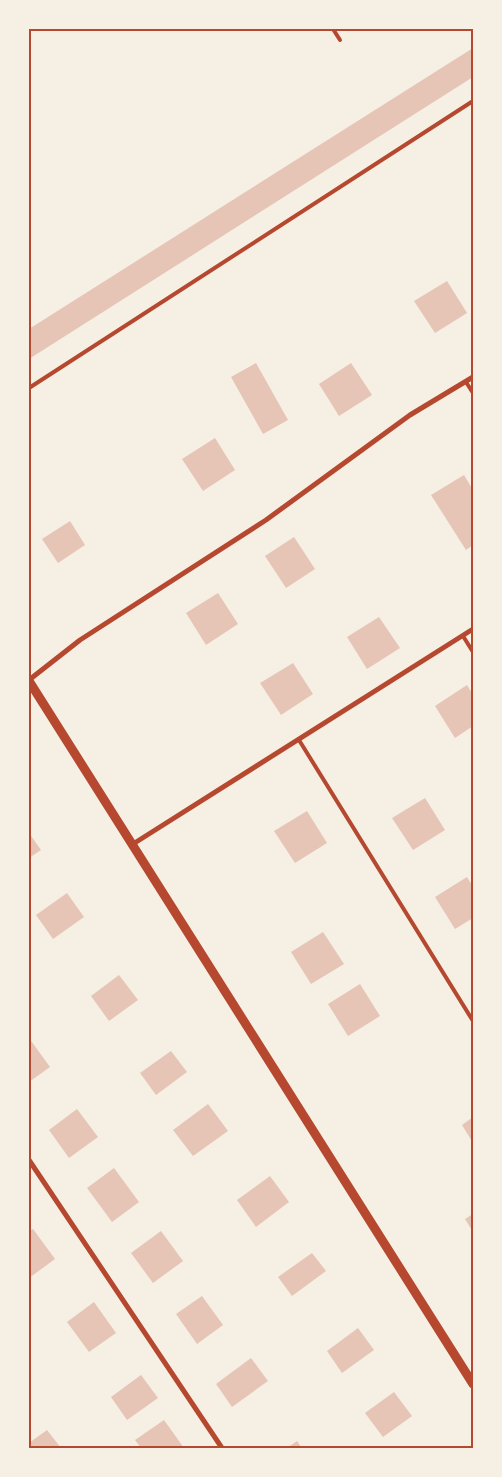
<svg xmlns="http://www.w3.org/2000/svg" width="502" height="1477" font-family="'DM Sans',sans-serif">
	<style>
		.building { fill: #e6c5b7 }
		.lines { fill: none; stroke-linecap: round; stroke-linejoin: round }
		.service { stroke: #b5482f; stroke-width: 4 }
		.minor { stroke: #b5482f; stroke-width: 5 }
		.tertiary { stroke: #b5482f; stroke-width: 9 }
		.neatline { fill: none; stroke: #b5482f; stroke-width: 2 }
	</style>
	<rect width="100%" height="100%" fill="#f6efe4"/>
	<g class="building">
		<polygon points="473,48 473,77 29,359 29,329"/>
		<polygon points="447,281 467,313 435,333 414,301"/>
		<polygon points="256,363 288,420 263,434 231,377"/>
		<polygon points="351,363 372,395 339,416 319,384"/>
		<polygon points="215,438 235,470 203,491 182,459"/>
		<polygon points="464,475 473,490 473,545 466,550 431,495"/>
		<polygon points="70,521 85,545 58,563 42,539"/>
		<polygon points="294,537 315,569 286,588 265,556"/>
		<polygon points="218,593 238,624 206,645 186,613"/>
		<polygon points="379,617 400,648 367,669 347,637"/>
		<polygon points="293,663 313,694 281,715 260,683"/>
		<polygon points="467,685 473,695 473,726 455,738 435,706"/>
		<polygon points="425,798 445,830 413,850 392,818"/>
		<polygon points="307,811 327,843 295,863 274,831"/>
		<polygon points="29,833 41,850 29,858"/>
		<polygon points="467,877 473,887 473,918 455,929 435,897"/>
		<polygon points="67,893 84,917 53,939 36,915"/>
		<polygon points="323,932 344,964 311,984 291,952"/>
		<polygon points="119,975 138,1000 109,1021 91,996"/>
		<polygon points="360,984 380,1016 348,1036 328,1004"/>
		<polygon points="29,1038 50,1067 29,1082"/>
		<polygon points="171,1051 187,1072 156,1095 140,1073"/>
		<polygon points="208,1104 228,1131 193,1156 173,1130"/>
		<polygon points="77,1109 98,1137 69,1158 49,1130"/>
		<polygon points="473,1117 473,1143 462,1125"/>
		<polygon points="114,1168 139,1202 112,1222 87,1188"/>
		<polygon points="270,1176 289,1202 256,1227 237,1200"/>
		<polygon points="473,1214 473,1232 465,1219"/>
		<polygon points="33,1229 55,1259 29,1278 29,1231"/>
		<polygon points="161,1231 183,1261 153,1283 131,1253"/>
		<polygon points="312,1253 326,1271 292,1296 278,1277"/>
		<polygon points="202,1296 223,1325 197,1344 176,1314"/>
		<polygon points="94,1302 116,1333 89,1352 67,1322"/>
		<polygon points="358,1328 374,1350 342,1373 327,1351"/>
		<polygon points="251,1358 268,1381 232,1407 216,1384"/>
		<polygon points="141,1375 158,1398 127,1420 111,1397"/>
		<polygon points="394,1392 412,1416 383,1437 365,1413"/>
		<polygon points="164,1420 184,1448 141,1448 135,1440"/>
		<polygon points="47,1430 61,1448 29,1448 29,1443"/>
		<polygon points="297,1441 302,1448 287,1448"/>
	</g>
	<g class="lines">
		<g class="service">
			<polyline points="333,29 340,40"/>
			<polyline points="466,382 473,393"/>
			<polyline points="29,388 473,101"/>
			<polyline points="463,636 473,652"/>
			<polyline points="299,740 473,1021"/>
		</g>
		<g class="minor">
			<polyline points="29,680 80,640 266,520 410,415 473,377"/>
			<polyline points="133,844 473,629"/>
			<polyline points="29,1160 222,1448"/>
		</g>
		<polyline class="tertiary" points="29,681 473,1384"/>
	</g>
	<rect width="502" height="1477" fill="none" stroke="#f6efe4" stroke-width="60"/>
	<rect x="30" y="30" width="442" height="1417" class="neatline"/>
</svg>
